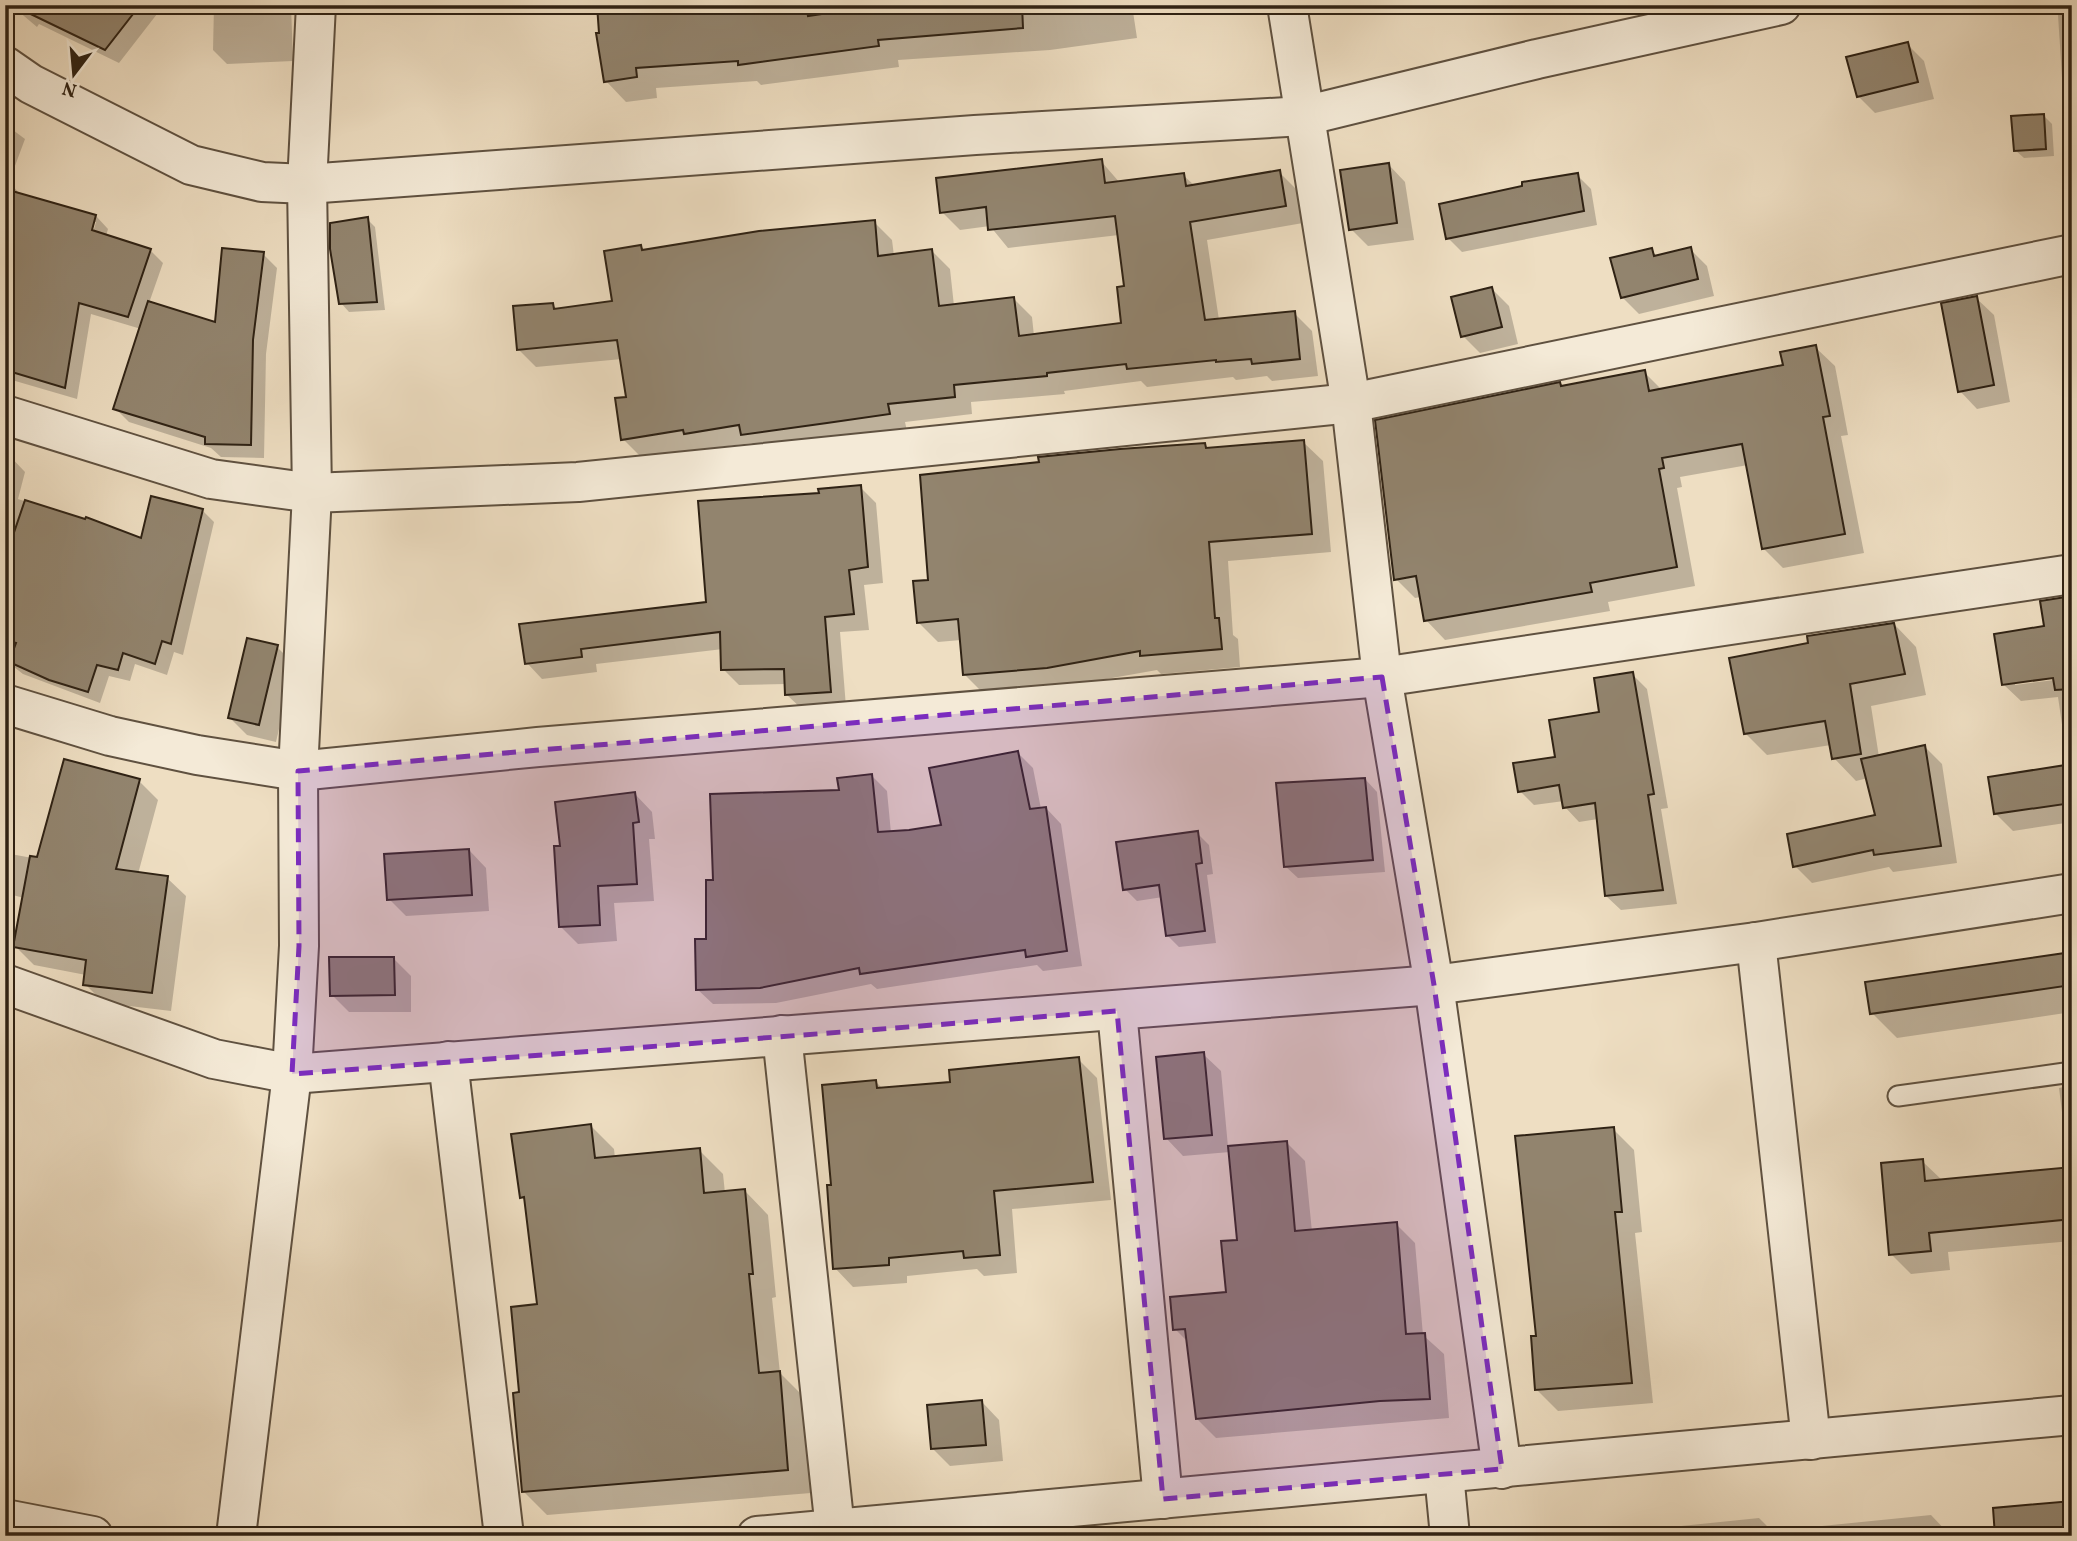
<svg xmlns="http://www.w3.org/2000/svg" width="2077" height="1541" font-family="Vollkorn,serif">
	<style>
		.shadow { fill: #0003; fill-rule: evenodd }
		.building { fill: #92846e; stroke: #2f2214; stroke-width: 2 }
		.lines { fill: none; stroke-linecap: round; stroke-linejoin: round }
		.service-casing { stroke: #5f5140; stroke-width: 23 }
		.minor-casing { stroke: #5f5140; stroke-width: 42 }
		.service { stroke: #f4ead7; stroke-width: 19 }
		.minor { stroke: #f4ead7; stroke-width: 38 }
		.marked { fill: #7b2cbf; fill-opacity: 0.2; stroke: #7b2cbf; stroke-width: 5; stroke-dasharray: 14 9; stroke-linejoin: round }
	</style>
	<rect width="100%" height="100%" fill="#eedec2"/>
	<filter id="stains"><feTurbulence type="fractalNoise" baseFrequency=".00286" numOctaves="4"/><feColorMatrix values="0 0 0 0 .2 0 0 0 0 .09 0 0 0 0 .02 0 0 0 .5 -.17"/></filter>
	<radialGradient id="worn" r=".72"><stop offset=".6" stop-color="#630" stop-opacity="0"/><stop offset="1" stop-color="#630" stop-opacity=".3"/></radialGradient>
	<g class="shadow">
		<polygon points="11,5 164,5 119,63 39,24 37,27"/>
		<polygon points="214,5 291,5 293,61 227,64 213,50"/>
		<polygon points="599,5 747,5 747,10 782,5 1132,5 1137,38 1050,50 898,60 899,67 761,85 757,81 656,88 657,98 626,102 606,81"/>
		<polygon points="1405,5 1430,5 1407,7"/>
		<polygon points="2072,13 2072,117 2064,109 2058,15"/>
		<polygon points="1907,44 1924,61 1934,99 1875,113 1858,96"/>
		<polygon points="2044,116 2052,124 2054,156 2024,158 2015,150"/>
		<path d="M5 124 25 139 9 182 20 194 96 216 108 229 106 236 150 250 163 263 149 303 216 324 263 254 277 268 266 354 264 458 221 457 211 448 129 422 115 408 141 329 91 314 77 399 5 378ZM93 222H96L91 239Z"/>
		<polygon points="1101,161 1120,183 1183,175 1195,186 1279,172 1297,190 1303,223 1207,240 1219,320 1294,313 1312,331 1318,376 1272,381 1267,376 1236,380 1233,377 1147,387 1141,381 1064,391 1065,394 971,402 972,414 905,422 907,431 760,452 752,443 641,457 623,439 628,398 622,359 536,367 518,349 552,304 558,310 614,302 641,246 645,251 874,222 892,240 894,256 932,251 950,269 954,306 1014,299 1032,317 1034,336 1123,324 1125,288 1119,235 1008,248 990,226 960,230 942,212"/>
		<polygon points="1388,164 1405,182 1414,240 1368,246 1351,229"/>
		<polygon points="1577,175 1591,189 1597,225 1462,252 1448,238"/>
		<polygon points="367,219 375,227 385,310 349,312 341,303"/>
		<polygon points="1690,249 1707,266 1714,296 1639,314 1622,297 1651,250 1658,257"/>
		<polygon points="1492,289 1509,306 1518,344 1480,353 1463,336"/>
		<polygon points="1976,298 1994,315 2010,402 1977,409 1960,391"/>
		<polygon points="1815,347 1835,366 1848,435 1841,436 1864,553 1783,568 1764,549 1748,465 1680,477 1682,487 1677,488 1695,586 1608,602 1610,611 1445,640 1426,620 1421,597 1415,598 1396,579 1560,384 1563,387 1644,372 1662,390 1785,367"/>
		<polygon points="1303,442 1323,461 1331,552 1228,561 1233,635 1238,639 1240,667 1161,674 1157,670 1067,686 984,694 965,675 961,640 938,642 918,622 930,582 1205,445 1209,449"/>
		<polygon points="5,451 25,472 18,499 142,540 202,510 214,522 183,655 174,652 167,675 135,664 130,681 109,676 100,703 23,674 5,660"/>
		<polygon points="860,487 876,503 883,583 864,585 869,630 840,632 846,707 803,710 787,695 786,684 739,685 723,669 723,649 596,664 597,672 542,679 527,663 707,603 821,495"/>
		<path d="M2072 598V822L2013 831 1996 814 2068 766 2058 697 2021 701 2003 684ZM2062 675V679L2015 685V681Z"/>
		<polygon points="1894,624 1916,647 1926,695 1871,706 1879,757 1925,747 1942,764 1957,863 1893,872 1889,867 1812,883 1795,866 1877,816 1868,778 1856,781 1834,758 1831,745 1767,755 1745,733 1810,644"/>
		<polygon points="277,647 294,664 276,742 247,735 229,717"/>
		<polygon points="1632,674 1647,689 1668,808 1661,809 1677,904 1621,910 1606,896 1598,819 1579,822 1565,807 1564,801 1534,805 1520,791 1601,713"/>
		<polygon points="1018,753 1033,768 1041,809 1046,808 1061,824 1082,966 1043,971 1037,965 877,989 871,984 776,1003 713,1004 697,989 708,941 715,882 841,792 871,775 887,791 891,833 943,826"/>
		<polygon points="1365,779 1377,792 1385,872 1298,878 1285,866"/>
		<polygon points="139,781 158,800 138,874 167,878 186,896 171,1011 104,1003 85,984 86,975 34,965 15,946 24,898 5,893 5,853 38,859"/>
		<polygon points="635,794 652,812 655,839 649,839 654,901 614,903 617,941 578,944 561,927"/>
		<polygon points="1197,833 1209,845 1213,874 1207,875 1216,943 1179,947 1167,935 1163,897 1137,901 1125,889"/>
		<polygon points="469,850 486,868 489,911 406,916 389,899"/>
		<polygon points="2072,953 2072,1012 1897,1038 1872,1013"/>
		<polygon points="393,958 411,976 411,1012 349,1012 332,995"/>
		<polygon points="1203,1054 1221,1071 1228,1147 1286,1142 1305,1161 1312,1232 1396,1224 1415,1243 1423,1335 1444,1354 1449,1418 1216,1438 1197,1419 1189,1343 1175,1329 1228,1294 1239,1241 1230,1152 1183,1156 1166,1138"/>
		<polygon points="1078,1059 1097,1078 1111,1200 1012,1209 1017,1273 984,1276 977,1269 907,1276 907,1283 853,1287 835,1268 833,1186 875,1081 883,1089 952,1083"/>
		<polygon points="2072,1085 2072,1241 1948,1252 1950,1270 1911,1274 1891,1254 1922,1161 1943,1181 2069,1169 2059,1088"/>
		<polygon points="590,1125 614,1149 615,1158 699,1150 723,1174 725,1193 745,1191 768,1215 776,1297 772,1298 780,1373 803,1396 811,1493 547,1515 523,1491 520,1394 539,1306 526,1201 522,1197"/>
		<polygon points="1613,1129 1634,1150 1642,1232 1635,1233 1653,1403 1558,1411 1537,1390 1538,1337"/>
		<polygon points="982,1402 999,1420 1003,1461 950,1466 933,1449"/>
		<polygon points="1931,1515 1951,1536 1653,1536 1652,1529 1759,1518 1772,1531"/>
	</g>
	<g class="building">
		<polygon points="12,5 140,5 105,50"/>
		<polygon points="597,5 728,5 729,11 770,5 806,5 808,16 881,5 1022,5 1023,28 878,40 879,46 738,65 738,61 636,68 637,77 604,82 596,33 599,33"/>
		<polygon points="1908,42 1918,82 1857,97 1846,57"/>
		<polygon points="2044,114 2046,149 2014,151 2011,116"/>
		<polygon points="1102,159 1105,183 1184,173 1186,186 1280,170 1286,206 1190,222 1205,320 1295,311 1300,359 1252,364 1251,359 1216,362 1216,360 1127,369 1126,364 1047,373 1047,376 954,385 955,397 888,404 890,414 827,423 741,435 739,425 684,434 683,430 621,440 615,398 626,397 617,340 517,350 513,306 553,303 554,309 612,301 604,251 641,245 642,250 759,231 875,220 878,256 932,249 939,306 1014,297 1019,336 1121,323 1117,287 1124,286 1115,216 988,230 986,207 940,213 936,178"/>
		<polygon points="1389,163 1397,223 1349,230 1340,170"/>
		<polygon points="1578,173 1584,211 1446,239 1439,204 1522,186 1522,182"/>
		<polygon points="5,189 96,215 92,230 151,249 128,317 79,303 65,388 5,370"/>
		<polygon points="368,217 377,302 339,304 330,249 330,223"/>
		<polygon points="1691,247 1698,279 1621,298 1610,258 1652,248 1654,256"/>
		<polygon points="222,248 264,252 253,340 251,445 205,444 205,437 113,409 148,301 215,322"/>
		<polygon points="1492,287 1502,327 1461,337 1451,297"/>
		<polygon points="1977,296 1994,385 1958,392 1941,303"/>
		<polygon points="1816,345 1830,416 1823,417 1845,534 1762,549 1742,444 1662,458 1664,468 1659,469 1677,567 1590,583 1592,592 1424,621 1416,576 1394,580 1375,420 1560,382 1561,386 1645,370 1649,391 1783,365 1780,352"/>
		<polygon points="1304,440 1312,534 1209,542 1215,618 1219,618 1222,649 1140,656 1140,651 1047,668 963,675 958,619 917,623 913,581 928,580 920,475 1039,462 1038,457 1120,449 1205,443 1206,448"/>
		<polygon points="861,485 868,567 849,570 854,614 825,617 831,692 785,695 784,669 721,670 720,632 581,649 582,657 525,664 519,624 706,602 698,501 819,493 818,489"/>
		<polygon points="151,496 203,509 171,644 162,641 155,664 123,653 118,670 97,665 88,692 49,680 9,662 16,643 5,640 5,559 25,500 85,519 86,517 141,538"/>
		<polygon points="2072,596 2072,689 2055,690 2053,678 2002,685 1994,634 2044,626 2040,601"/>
		<polygon points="1894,623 1905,674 1850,684 1861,754 1832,759 1825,721 1744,734 1729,658 1808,643 1807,636"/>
		<polygon points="247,638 278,645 259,725 228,718"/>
		<polygon points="1633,672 1654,794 1648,795 1663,890 1605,896 1595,803 1563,808 1559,785 1518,792 1513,763 1555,757 1549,720 1599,712 1594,678"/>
		<polygon points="1925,745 1941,846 1874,855 1873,850 1793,867 1787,834 1875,815 1861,759"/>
		<polygon points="1018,751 1030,809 1046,807 1067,951 1026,957 1025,950 860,974 859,968 760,988 696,990 695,939 706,939 706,880 713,880 710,794 839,790 837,778 872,774 878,832 909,830 941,825 929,768"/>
		<polygon points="64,759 140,779 116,869 168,876 152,993 83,985 86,960 13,947 30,856 37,857"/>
		<polygon points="2072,764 2072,803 1994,814 1988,777"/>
		<polygon points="1365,778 1373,860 1284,867 1276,783"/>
		<polygon points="635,792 639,822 633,823 637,884 598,886 600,925 559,927 554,846 560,846 555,802"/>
		<polygon points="1198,831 1202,863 1196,864 1205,931 1166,936 1159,885 1123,890 1116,842"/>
		<polygon points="469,849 472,895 387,900 384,854"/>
		<polygon points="2072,952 2072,985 1870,1014 1865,982"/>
		<polygon points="329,957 394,957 395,995 330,996"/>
		<polygon points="1204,1052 1212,1135 1164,1139 1156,1057"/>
		<polygon points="1079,1057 1093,1182 994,1191 1000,1255 964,1258 963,1251 889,1258 889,1265 833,1269 827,1185 831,1185 822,1085 876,1080 877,1088 950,1082 949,1070"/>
		<polygon points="591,1124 595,1158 700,1148 704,1193 745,1189 753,1274 749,1274 759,1373 780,1371 788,1470 522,1492 513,1393 519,1392 511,1307 537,1304 524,1197 520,1198 511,1134"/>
		<polygon points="1614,1127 1622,1212 1615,1212 1632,1383 1535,1390 1531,1336 1536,1336 1515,1136"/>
		<polygon points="1287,1141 1295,1231 1397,1222 1406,1334 1425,1333 1430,1399 1380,1401 1196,1419 1185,1329 1173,1330 1170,1297 1226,1292 1221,1241 1237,1240 1228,1146"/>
		<polygon points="1923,1159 1925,1181 2072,1167 2072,1219 1929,1233 1931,1251 1889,1255 1881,1163"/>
		<polygon points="982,1400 986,1445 931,1449 927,1405"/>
		<polygon points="2072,1501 2072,1536 1995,1536 1993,1508"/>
	</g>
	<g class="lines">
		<g class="service-casing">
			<polyline id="service" points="1898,1096 2072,1072"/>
		</g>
		<g class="minor-casing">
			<g id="minor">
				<polyline points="1287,5 1351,403 1382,677 1434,985 1502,1469"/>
				<polyline points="5,66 31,84 191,165 262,182 307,184 975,135 1304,116 1537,59 1781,5"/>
				<polyline points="5,415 211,479 312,493 578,482 1351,403 2072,254"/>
				<polyline points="5,704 110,736 197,755 298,771 538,747 1382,677 2072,574"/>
				<polyline points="1756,942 1811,1440"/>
				<polyline points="5,984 214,1059 292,1074 1434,985 1756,942 2072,893"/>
				<polyline points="1117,1011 1163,1499"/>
				<polyline points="782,1035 835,1529"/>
				<polyline points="448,1061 504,1536"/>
				<polyline points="1444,1474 1450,1536"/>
				<polyline points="5,1519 93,1536"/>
				<polyline points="236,1536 292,1074 299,946 298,771 312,493 307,184 316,5"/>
				<polyline points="757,1536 2072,1415"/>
			</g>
		</g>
		<use href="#service" class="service"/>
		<use href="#minor" class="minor"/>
	</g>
	<path class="marked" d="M1382 677 1434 985 1502 1469 1163 1499 1117 1011 292 1074 299 946 298 771Z"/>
	<rect width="2077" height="1541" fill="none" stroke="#eedec2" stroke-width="28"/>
	<rect x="7" y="7" width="2063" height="1527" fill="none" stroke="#2f2214" stroke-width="3.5"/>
	<rect x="14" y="14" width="2049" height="1513" fill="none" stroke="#2f2214" stroke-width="2"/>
	<g transform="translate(74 74) rotate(196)" stroke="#f4ead7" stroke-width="5" paint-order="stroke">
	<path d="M0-5L12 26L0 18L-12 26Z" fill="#2f2214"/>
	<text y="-10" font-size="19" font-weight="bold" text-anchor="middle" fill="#2f2214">N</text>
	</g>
	<rect width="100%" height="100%" filter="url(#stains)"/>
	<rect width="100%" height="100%" fill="url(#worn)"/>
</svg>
